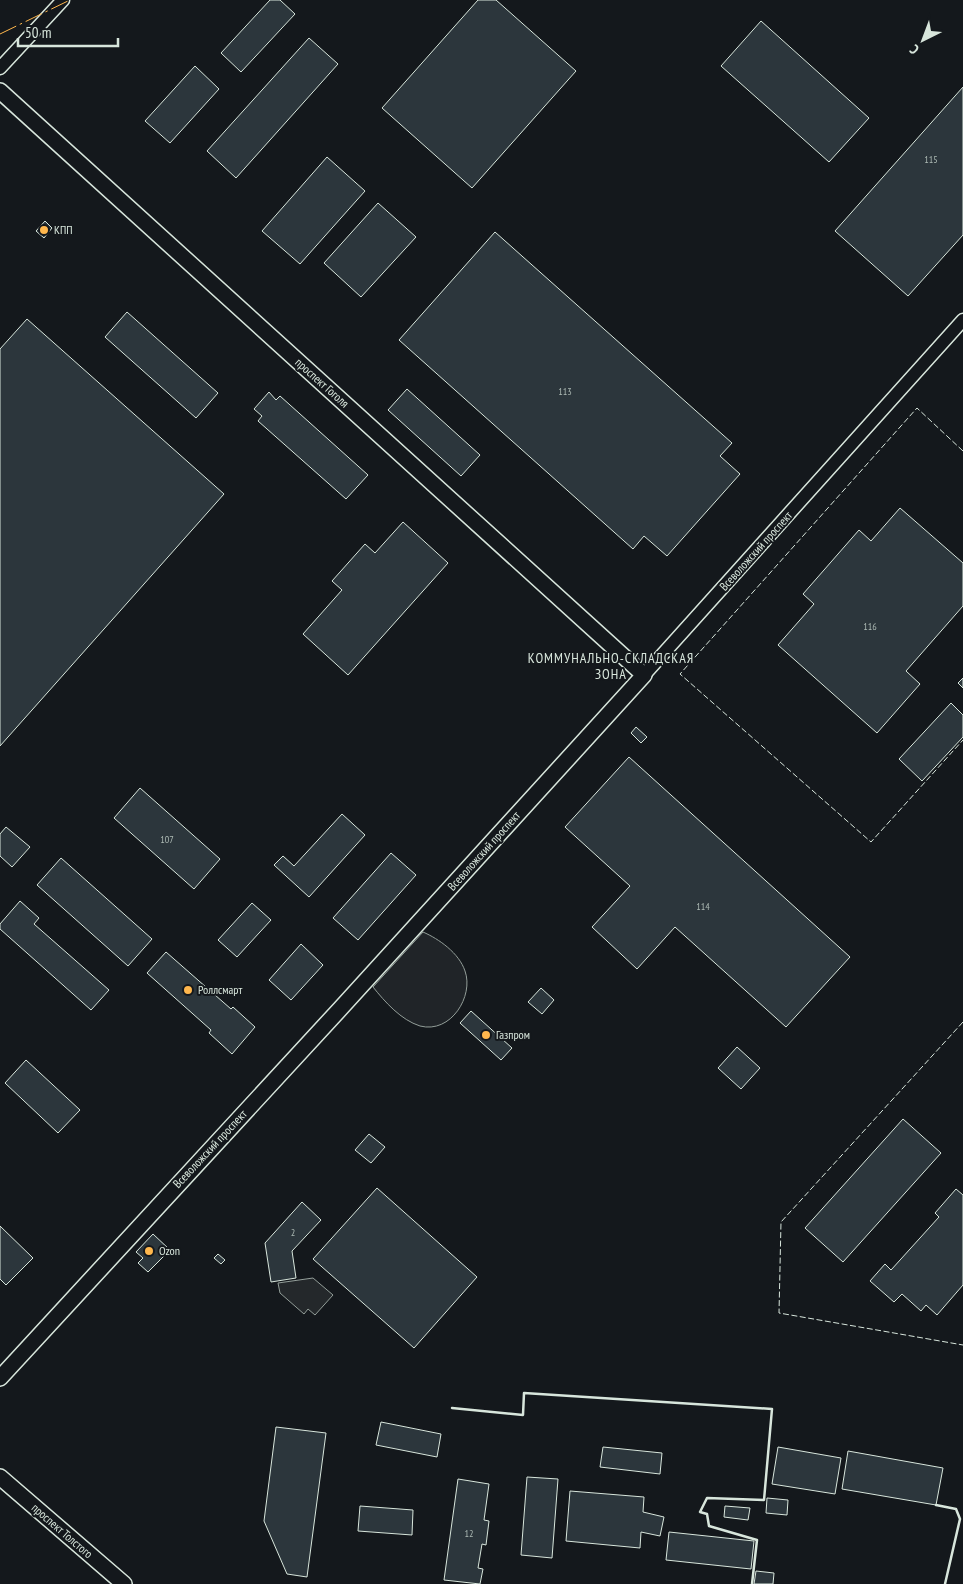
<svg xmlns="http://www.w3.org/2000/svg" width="963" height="1584" font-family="'PT Sans Narrow',sans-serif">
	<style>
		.green { fill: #202428; stroke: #939e99 }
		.parking { fill: #24282b; stroke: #939e99 }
		.building { fill: #2c363c; stroke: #d8e6dc }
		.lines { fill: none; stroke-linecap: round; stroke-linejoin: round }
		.minor-casing { stroke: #d8e6dc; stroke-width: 15 }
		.tertiary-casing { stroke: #d8e6dc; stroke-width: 18 }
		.minor { stroke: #14181c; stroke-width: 12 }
		.tertiary { stroke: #14181c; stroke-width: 15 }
		.fence { stroke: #d8e6dc; stroke-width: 1; stroke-dasharray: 6 2.5; stroke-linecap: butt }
		.wall { stroke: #d8e6dc; stroke-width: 2.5 }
		.power { stroke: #ffb74d; stroke-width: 1; stroke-dasharray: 18 4 2.5 4; stroke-linecap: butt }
		.poi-dot { fill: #ffb74d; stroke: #14181c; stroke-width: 2 }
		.labels { text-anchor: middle; stroke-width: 4; stroke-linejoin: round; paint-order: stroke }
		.number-label { font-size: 10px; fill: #adbab4 }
		.poi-label { font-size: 12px; fill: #d8e6dc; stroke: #14181c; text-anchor: start }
		.street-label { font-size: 12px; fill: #d8e6dc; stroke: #14181c }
		.neighbourhood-label { font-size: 14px; letter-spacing: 1px; fill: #d8e6dc; stroke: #14181c }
	</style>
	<rect width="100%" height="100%" fill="#14181c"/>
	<path class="green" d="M423 932C439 939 459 953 465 971 474 996 451 1034 420 1026 401 1020 385 1002 373 987Z"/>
	<polygon class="parking" points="313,1278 333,1295 315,1315 308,1309 304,1314 280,1293 278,1283"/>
	<g class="building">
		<polygon points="270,0 280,0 295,14 241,72 221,53"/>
		<polygon points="478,0 496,0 576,71 472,188 382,108"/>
		<polygon points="761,21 869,118 829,162 721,66"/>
		<polygon points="309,38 338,64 236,178 207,151"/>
		<polygon points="195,66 219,89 170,143 145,121"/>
		<polygon points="963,87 963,235 908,296 835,231"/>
		<polygon points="327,157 365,191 300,264 262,231"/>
		<polygon points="378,203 416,237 361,297 324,263"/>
		<polygon points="45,221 52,228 44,238 36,231"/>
		<polygon points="495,232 732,443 720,456 740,474 667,556 644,536 633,549 399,340"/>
		<polygon points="127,312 218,393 196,418 105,337"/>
		<polygon points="27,319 224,494 0,746 0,349"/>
		<polygon points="407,389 480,455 461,476 388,410"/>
		<polygon points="269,392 276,400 280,396 368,475 346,499 258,421 262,416 254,409"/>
		<polygon points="900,508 963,563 963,606 906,671 920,684 877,733 778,645 814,604 803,594 859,530 871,541"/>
		<polygon points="403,522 448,563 348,675 303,634 342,590 332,581 365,544 375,553"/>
		<polygon points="963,678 963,688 958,683"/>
		<polygon points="951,703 963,715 963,737 922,781 899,759"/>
		<polygon points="636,727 647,737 641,743 631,733"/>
		<polygon points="629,757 850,957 786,1027 675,927 637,969 592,927 630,886 565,827"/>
		<polygon points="140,788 220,859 194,889 114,818"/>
		<polygon points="342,814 365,835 309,897 274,865 283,856 294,866"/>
		<polygon points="6,827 30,847 12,867 0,856 0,834"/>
		<polygon points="391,853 416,875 358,940 333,918"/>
		<polygon points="61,858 152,939 128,966 37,885"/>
		<polygon points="20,901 39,918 34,924 109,990 91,1010 0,929 0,924"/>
		<polygon points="252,903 271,920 237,957 218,940"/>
		<polygon points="301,944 323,965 291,1000 269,980"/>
		<polygon points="166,952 231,1009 233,1007 255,1027 232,1054 209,1033 211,1030 147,973"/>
		<polygon points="541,988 554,1000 542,1014 528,1002"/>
		<polygon points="471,1011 512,1048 501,1060 460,1023"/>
		<polygon points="737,1047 760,1068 741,1089 718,1068"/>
		<polygon points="26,1060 80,1110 58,1133 5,1083"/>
		<polygon points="903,1119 941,1153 843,1262 805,1228"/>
		<polygon points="369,1134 385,1147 371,1163 355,1150"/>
		<polygon points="377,1188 477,1277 414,1348 313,1259"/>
		<polygon points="956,1189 963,1195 963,1285 937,1315 926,1305 921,1311 902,1294 894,1302 870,1281 885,1264 891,1270 939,1217 935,1213"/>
		<polygon points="302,1202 321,1220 292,1251 296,1278 271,1282 265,1243"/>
		<polygon points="0,1226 33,1258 6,1285 0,1279"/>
		<polygon points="153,1234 170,1250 148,1272 138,1263 143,1258 136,1252"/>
		<polygon points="218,1254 225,1260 221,1264 214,1258"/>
		<polygon points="381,1422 441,1434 437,1457 376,1445"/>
		<polygon points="276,1427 326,1433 307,1577 287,1574 264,1521"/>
		<polygon points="603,1447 662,1453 660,1474 600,1467"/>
		<polygon points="778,1447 841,1458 835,1494 772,1484"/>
		<polygon points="848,1451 943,1468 936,1505 842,1489"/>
		<polygon points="527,1477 558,1479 552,1558 521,1555"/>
		<polygon points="458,1479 489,1484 484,1520 489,1521 486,1545 482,1544 478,1568 483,1569 480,1584 444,1580"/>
		<polygon points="570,1491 644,1497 643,1512 664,1517 660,1536 641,1532 640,1548 566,1541"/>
		<polygon points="767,1498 788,1500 787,1515 766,1513"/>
		<polygon points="360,1506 413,1510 412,1535 358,1531"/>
		<polygon points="725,1506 750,1508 748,1520 724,1517"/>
		<polygon points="669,1532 754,1541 751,1569 666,1560"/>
		<polygon points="756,1571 774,1573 773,1584 754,1584"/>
	</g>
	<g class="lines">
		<g class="minor-casing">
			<g id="minor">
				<polyline points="0,68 63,0"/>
				<polyline points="644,675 963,320"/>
			</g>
		</g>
		<g class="tertiary-casing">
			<g id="tertiary">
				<polyline points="0,91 644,675 340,1009 0,1378"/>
				<polyline points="0,1477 124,1584"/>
			</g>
		</g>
		<use href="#minor" class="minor"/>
		<use href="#tertiary" class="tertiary"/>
		<g class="fence">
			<polyline points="963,451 917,408 680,674 871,842 963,740"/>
			<polyline points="963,1022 781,1222 779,1313 963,1345"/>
		</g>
		<g class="wall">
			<polyline points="452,1408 523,1415 524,1393 772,1409 764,1500 707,1498 700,1512 707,1514 709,1526 757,1540 752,1584"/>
			<polyline points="936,1505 956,1509 960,1519 945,1584"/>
		</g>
		<polyline class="power" points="0,34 70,0"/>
	</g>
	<g class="poi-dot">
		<circle cx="44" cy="230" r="5"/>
		<circle cx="188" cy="990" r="5"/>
		<circle cx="486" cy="1035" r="5"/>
		<circle cx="149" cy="1251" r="5"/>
	</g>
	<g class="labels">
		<g class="number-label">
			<text x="931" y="163">115</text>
			<text x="565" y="395">113</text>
			<text x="870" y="630">116</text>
			<text x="167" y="843">107</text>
			<text x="703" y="910">114</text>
			<text x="293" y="1236">2</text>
			<text x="469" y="1537">12</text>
		</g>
		<g class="poi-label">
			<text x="54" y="234">КПП</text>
			<text x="198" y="994">Роллсмарт</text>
			<text x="496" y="1039">Газпром</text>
			<text x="159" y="1255">Ozon</text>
		</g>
		<g class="street-label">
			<text transform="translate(322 383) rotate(42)" y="4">проспект Гоголя</text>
			<text transform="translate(756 551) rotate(-48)" y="4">Всеволожский проспект</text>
			<text transform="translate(484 851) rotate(-48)" y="4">Всеволожский проспект</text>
			<text transform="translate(210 1149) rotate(-47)" y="4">Всеволожский проспект</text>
			<text transform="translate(62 1531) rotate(41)" y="4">проспект Толстого</text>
		</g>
		<g class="neighbourhood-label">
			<text x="611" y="663">КОММУНАЛЬНО-СКЛАДСКАЯ<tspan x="611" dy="16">ЗОНА</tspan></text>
		</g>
	</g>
	<g transform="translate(923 40) rotate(222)" stroke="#14181c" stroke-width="4" paint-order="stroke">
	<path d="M0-4L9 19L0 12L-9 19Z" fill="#d8e6dc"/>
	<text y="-8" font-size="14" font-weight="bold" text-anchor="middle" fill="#d8e6dc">С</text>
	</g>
	<path d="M18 38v8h100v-8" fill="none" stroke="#d8e6dc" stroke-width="2.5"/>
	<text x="25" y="38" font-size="15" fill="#d8e6dc" stroke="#14181c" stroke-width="4" paint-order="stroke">50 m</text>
</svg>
